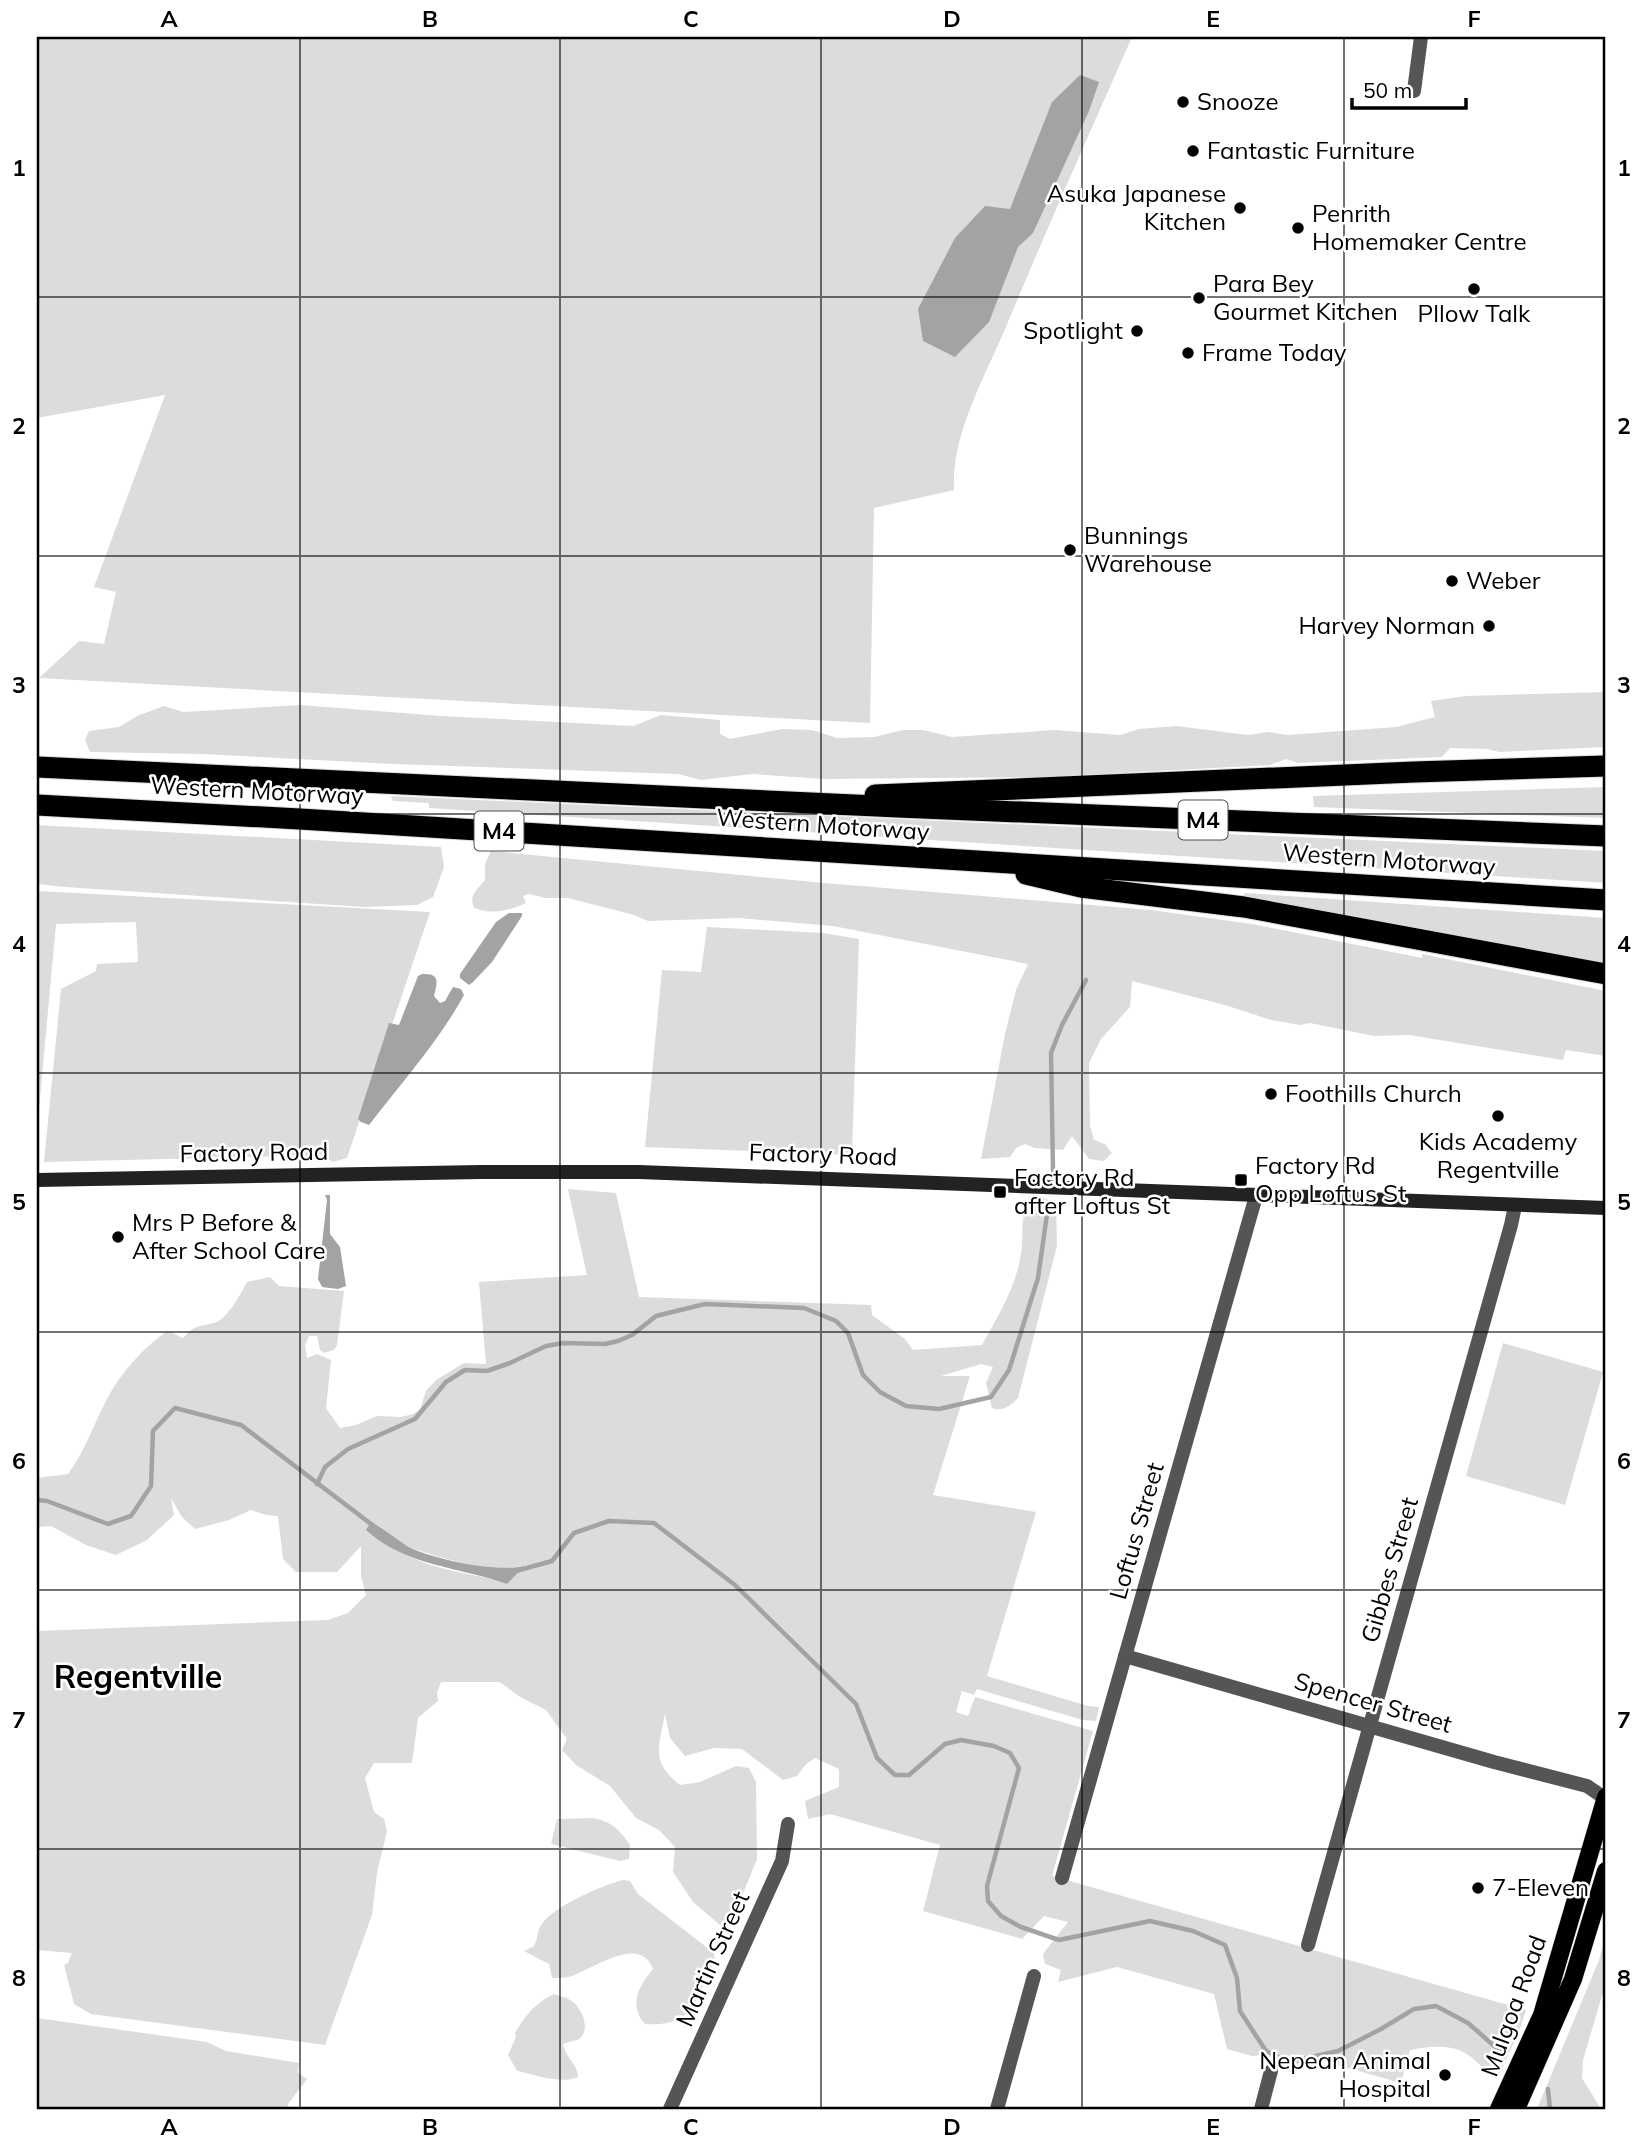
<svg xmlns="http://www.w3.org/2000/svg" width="1643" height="2146" font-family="Mulish,sans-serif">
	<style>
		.green { fill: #dcdcdc; fill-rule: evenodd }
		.water { fill: #a3a3a3 }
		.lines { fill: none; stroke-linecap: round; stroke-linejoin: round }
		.stream { stroke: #a3a3a3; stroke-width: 4.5 }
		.primary-casing { stroke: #dbdbdb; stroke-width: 19 }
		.highway-casing { stroke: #dbdbdb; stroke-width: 23 }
		.street { stroke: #555; stroke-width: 14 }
		.secondary { stroke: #222; stroke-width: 14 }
		.primary { stroke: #000; stroke-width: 18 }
		.highway { stroke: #000; stroke-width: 21 }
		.grid { fill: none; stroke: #000; stroke-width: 2; stroke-opacity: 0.55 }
		.poi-dot { fill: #000; stroke: #fff; stroke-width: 2.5 }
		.labels { text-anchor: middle; stroke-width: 5; stroke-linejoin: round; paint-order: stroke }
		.shield { fill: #fff; stroke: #4c4c4c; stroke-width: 2 }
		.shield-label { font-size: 23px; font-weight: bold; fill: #000 }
		.poi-label { font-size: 24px; fill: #000; stroke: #fff; text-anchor: start }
		.street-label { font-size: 24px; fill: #000; stroke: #fff }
		.district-label { font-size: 32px; font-weight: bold; fill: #000; stroke: #fff }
		.neatline { fill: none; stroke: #000; stroke-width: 2.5 }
		.grid-label { font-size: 23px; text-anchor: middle; font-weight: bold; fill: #000 }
	</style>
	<rect width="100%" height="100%" fill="#fff"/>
	<g class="green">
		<path d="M37 37H1132C1089 134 1046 231 1005 329 984 379 951 435 954 490L874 508 870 723 39 678 79 641 104 644 116 592 94 587 165 395 37 418Z"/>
		<polygon points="1606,692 1606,747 1500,752 1486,749 1450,748 1442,757 1298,763 1286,759 1270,765 1044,777 823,779 752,774 701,780 678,774 394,764 203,754 90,752 85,740 89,731 119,727 137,716 164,706 183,712 300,705 441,716 633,726 661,715 720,720 720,734 730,739 782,729 812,730 837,738 874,737 903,730 923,730 952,737 1055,730 1120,735 1139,729 1176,726 1248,735 1268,732 1287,735 1396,727 1435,717 1431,701 1466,696"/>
		<polygon points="1606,787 1606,818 1314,807 1313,796"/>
		<polygon points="391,796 1606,851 1606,883 429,808 429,803 393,801"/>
		<polygon points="37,825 441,847 444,867 433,897 417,905 364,907 65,887 37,884"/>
		<path d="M491 851 813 882 1151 910 1252 924 1422 958V954L1606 991V1056L1566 1050 1563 1060 1409 1035 1374 1036 1310 1023 1300 1025 1271 1020 1225 1005 1132 981 1130 1007 1101 1039 1089 1063 1090 1126 1094 1140 1105 1144 1112 1153 1104 1161 1089 1159 1072 1136 1063 1150 1035 1148 1025 1144 1016 1148 1010 1157 981 1159 1005 1034 1016 990 1028 964 833 926 739 918 648 921 634 915 568 898H546L529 894 523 896 526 903C509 911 492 915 474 908 468 895 478 889 485 880V864Z"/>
		<polygon points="37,891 430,912 347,1158 333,1162 328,1159 329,1155 44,1162 61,989 96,971 97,964 138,962 136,922 56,924 37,1131"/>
		<polygon points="1245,893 1606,918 1606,968 1242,898"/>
		<polygon points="707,927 823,933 859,939 852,1155 645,1147 662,970 701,972"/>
		<path d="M568 1189 616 1193 639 1297 871 1305 872 1315 905 1339 913 1350 982 1345C1000 1312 1019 1283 1022 1245 1023 1226 1020 1209 1036 1195L1056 1203 1057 1246 1018 1398C1010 1406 1003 1412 992 1408L986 1383 993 1367 981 1364 941 1376H970L933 1495 1036 1512 987 1676 1088 1706 1099 1707 1096 1721 1083 1720 977 1689 974 1695 962 1691 956 1712 968 1716 975 1697 1093 1731 1052 1876 1526 2010 1519 2031 1499 2075C1484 2072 1482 2066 1471 2057 1455 2043 1429 2046 1410 2050L1401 2083 1302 2055 1297 2066 1263 2055 1252 2056 1227 2049 1214 1994 1117 1967 1058 1982 1061 1970 1045 1964 1043 1954 1068 1922 1044 1916 1022 1939 923 1911 940 1845 830 1814 808 1819 805 1801 839 1787V1769L815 1758 806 1764 797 1776 783 1780 742 1749 714 1748 685 1756 670 1738 665 1714C659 1748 650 1761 680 1785L700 1782 736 1766 749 1768 756 1782 757 1859 736 1911 720 1925 693 1902 673 1872 675 1847 659 1830 636 1818 610 1786 576 1765 562 1750 567 1739 546 1710 520 1697 500 1682H441L437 1693 438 1701 418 1718 412 1763H374L365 1778 374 1812 384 1819 387 1831 377 1873 372 1915 325 2045 91 2014 74 2004 64 1965 68 1963 72 1953 37 1950V1631L328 1620 348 1613 366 1595 361 1576V1546L337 1572H296L283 1559 278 1516 266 1515 251 1510 229 1520 195 1529 182 1517 171 1498 174 1515 147 1540 116 1555 86 1545 51 1526 37 1527V1478L68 1474C85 1451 93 1426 106 1401 119 1375 145 1345 168 1331L183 1338C198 1322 199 1328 217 1322 228 1317 242 1292 247 1282L270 1277 279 1286 344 1291 337 1345 334 1350 324 1353 320 1350 317 1336H309L305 1345 307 1358 317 1354 331 1360 326 1408 340 1428 356 1425 377 1416 401 1417 413 1414 420 1409 426 1391 436 1380 464 1363 486 1364 479 1282 587 1275ZM371 1534C412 1547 479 1576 522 1566L507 1584C482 1575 456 1573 431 1565 410 1558 389 1546 371 1534Z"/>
		<polygon points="1503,1343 1603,1372 1565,1505 1466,1476"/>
		<path d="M593 1818C612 1822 619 1829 630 1845L629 1859 620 1861 551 1844 557 1819Z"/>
		<path d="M623 1880 630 1881 638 1894 714 1953 715 1962C694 1998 698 2027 645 2024 628 2005 639 1986 653 1969 640 1933 592 1970 569 1977 564 1978 557 1978 552 1978L549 1964 524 1951 534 1946C538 1939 537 1931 541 1925 554 1906 600 1886 623 1880Z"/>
		<polygon points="1606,1934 1606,1982 1583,2060 1582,2078 1601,2109 1537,2109 1599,1960"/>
		<path d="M554 1994C559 1996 566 1997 570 2000 581 2006 592 2029 579 2039 575 2041 568 2042 563 2044 565 2057 578 2064 578 2077 560 2085 534 2074 517 2071L508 2055 516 2037 515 2033C524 2017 536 2002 554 1994Z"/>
		<polygon points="37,2018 207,2042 226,2051 299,2063 298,2073 307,2079 288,2104 289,2109 37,2109"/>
	</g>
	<g class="water">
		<polygon points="1080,75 1099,82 1089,111 1033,233 1018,247 989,322 955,357 923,341 918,309 955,238 985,206 1010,209 1052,102"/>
		<polygon points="509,913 522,913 522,916 492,962 473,982 469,985 460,978 460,974 496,922"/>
		<path d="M422 974C441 973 437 983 434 996L440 1003 445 1001 453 987 461 989 464 995C439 1041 402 1082 369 1125L361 1122 358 1119 389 1023 399 1025 418 976Z"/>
		<polygon points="325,1195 330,1195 330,1234 340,1247 346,1286 338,1289 322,1287 318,1279 327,1200"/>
		<path d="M371 1522C384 1529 395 1538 407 1546 431 1559 498 1573 524 1566L507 1584C460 1567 405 1566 366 1530Z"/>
	</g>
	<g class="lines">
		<g class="stream">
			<polyline points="1053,1171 1051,1053 1062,1025 1086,980"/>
			<polyline points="317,1484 325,1467 348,1449 415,1419 446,1382 465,1370 487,1371 510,1363 546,1346 563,1343 605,1344 618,1341 632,1335 656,1316 705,1304 804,1308 836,1321 848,1333 863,1375 880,1392 906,1406 939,1409 991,1397 1009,1370 1038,1278 1048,1207"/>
			<polyline points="37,1500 47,1501 108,1524 131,1516 151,1486 153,1431 175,1408 241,1425 375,1527"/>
			<polyline points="516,1571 552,1561 574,1533 609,1521 654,1523 735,1585 856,1704 877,1758 895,1775 909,1775 945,1744 961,1740 994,1746 1010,1753 1019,1768 987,1886 988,1901 1001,1916 1021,1927 1059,1940 1150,1921 1193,1931 1225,1945 1237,1978 1240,2011 1266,2051 1289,2062 1338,2051 1381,2029 1414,2009 1436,2006 1468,2023 1500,2051"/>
			<polyline points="1548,2089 1550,2109"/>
		</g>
		<g class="primary-casing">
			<g id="primary">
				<polyline points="1499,2109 1542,2015 1606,1797"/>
				<polyline points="1516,2109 1573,1979 1606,1871"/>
			</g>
		</g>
		<g class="highway-casing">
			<g id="highway">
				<polyline points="37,767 898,807 1606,836"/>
				<polyline points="875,795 1414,772 1606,766"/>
				<polyline points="37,805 300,819 1606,900"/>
				<polyline points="1026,874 1081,887 1244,907 1606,974"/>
			</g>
		</g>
		<g class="street">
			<polyline points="1414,91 1421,37"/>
			<polyline points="1125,1656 1494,1762 1587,1786 1606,1799"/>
			<polyline points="1062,1878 1256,1196"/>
			<polyline points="1308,1945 1511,1225 1515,1206"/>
			<polyline points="670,2109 782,1861 788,1824"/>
			<polyline points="997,2109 1034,1976"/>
			<polyline points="1261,2109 1271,2071"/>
		</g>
		<polyline class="secondary" points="37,1180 481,1172 639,1172 1606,1208"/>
		<use href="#primary" class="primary"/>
		<use href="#highway" class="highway"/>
	</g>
	<path class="grid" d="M300 37V2109M560 37V2109M821 37V2109M1082 37V2109M1344 37V2109M37 297H1606M37 556H1606M37 814H1606M37 1073H1606M37 1332H1606M37 1590H1606M37 1849H1606"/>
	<g class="poi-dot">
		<circle cx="1183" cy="102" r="7"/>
		<circle cx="1193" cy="151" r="7"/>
		<circle cx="1240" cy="208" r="7"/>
		<circle cx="1298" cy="228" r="7"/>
		<circle cx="1474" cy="289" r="7"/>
		<circle cx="1199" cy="298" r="7"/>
		<circle cx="1137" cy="331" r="7"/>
		<circle cx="1188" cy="353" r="7"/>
		<circle cx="1070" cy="550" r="7"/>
		<circle cx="1452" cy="581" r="7"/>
		<circle cx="1489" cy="626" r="7"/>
		<circle cx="1271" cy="1094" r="7"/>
		<circle cx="1498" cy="1116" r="7"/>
		<rect x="1234" y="1173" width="14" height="14" rx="3.5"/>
		<rect x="993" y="1185" width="14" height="14" rx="3.5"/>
		<circle cx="118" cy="1237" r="7"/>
		<circle cx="1478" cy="1888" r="7"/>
		<circle cx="1445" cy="2075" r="7"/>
	</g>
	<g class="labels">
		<g class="shield">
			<rect x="1178.5" y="800.5" width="49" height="39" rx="5"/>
			<rect x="474.5" y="811.5" width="49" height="39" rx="5"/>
		</g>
		<g class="shield-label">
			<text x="1203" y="828">M4</text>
			<text x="499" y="839">M4</text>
		</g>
		<g class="poi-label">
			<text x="1197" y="110">Snooze</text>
			<text x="1207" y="159">Fantastic Furniture</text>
			<text x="1226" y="202" text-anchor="end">Asuka Japanese<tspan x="1226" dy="28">Kitchen</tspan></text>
			<text x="1312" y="222">Penrith<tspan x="1312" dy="28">Homemaker Centre</tspan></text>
			<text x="1213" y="292">Para Bey<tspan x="1213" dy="28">Gourmet Kitchen</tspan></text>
			<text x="1474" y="322" text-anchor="middle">Pllow Talk</text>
			<text x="1123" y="339" text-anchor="end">Spotlight</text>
			<text x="1202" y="361">Frame Today</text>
			<text x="1084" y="544">Bunnings<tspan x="1084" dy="28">Warehouse</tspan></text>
			<text x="1466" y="589">Weber</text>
			<text x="1475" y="634" text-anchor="end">Harvey Norman</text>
			<text x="1285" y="1102">Foothills Church</text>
			<text x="1498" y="1150" text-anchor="middle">Kids Academy<tspan x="1498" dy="28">Regentville</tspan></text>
			<text x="1255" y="1174">Factory Rd<tspan x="1255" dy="28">Opp Loftus St</tspan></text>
			<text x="1014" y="1186">Factory Rd<tspan x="1014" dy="28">after Loftus St</tspan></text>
			<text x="132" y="1231">Mrs P Before &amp;<tspan x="132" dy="28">After School Care</tspan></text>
			<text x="1492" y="1896">7-Eleven</text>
			<text x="1431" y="2069" text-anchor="end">Nepean Animal<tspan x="1431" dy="28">Hospital</tspan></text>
		</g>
		<g class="street-label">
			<text transform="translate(257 791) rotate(3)" y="8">Western Motorway</text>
			<text transform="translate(823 825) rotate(4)" y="8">Western Motorway</text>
			<text transform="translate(1389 860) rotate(4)" y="8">Western Motorway</text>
			<text transform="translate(254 1153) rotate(-1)" y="8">Factory Road</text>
			<text transform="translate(823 1155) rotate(2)" y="8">Factory Road</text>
			<text transform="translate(1137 1531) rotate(-74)" y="8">Loftus Street</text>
			<text transform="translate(1390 1570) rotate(-74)" y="8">Gibbes Street</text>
			<text transform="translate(1373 1703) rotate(16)" y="8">Spencer Street</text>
			<text transform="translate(713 1959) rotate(-66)" y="8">Martin Street</text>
			<text transform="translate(1514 2006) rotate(-70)" y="8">Mulgoa Road</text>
		</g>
		<g class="district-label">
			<text x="138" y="1688">Regentville</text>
		</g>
	</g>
	<rect width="1643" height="2146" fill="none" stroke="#ffffff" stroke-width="77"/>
	<path d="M1352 98v10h114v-10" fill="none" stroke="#000000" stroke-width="3.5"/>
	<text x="1363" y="98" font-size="21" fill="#000000" stroke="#ffffff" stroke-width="5" paint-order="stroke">50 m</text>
	<rect x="38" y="38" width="1566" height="2070" class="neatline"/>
	<g class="grid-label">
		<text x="169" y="27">A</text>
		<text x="430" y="27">B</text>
		<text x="691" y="27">C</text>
		<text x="952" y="27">D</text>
		<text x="1213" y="27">E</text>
		<text x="1474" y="27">F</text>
		<text x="19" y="176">1</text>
		<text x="1624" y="176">1</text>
		<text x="19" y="434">2</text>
		<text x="1624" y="434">2</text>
		<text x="19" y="693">3</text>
		<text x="1624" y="693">3</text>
		<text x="19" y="952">4</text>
		<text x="1624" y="952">4</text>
		<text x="19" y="1210">5</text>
		<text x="1624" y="1210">5</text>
		<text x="19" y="1469">6</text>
		<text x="1624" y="1469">6</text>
		<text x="19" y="1728">7</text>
		<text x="1624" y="1728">7</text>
		<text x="19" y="1986">8</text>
		<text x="1624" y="1986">8</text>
		<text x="169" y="2135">A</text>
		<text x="430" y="2135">B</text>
		<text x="691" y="2135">C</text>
		<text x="952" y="2135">D</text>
		<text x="1213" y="2135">E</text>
		<text x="1474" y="2135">F</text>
	</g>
</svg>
